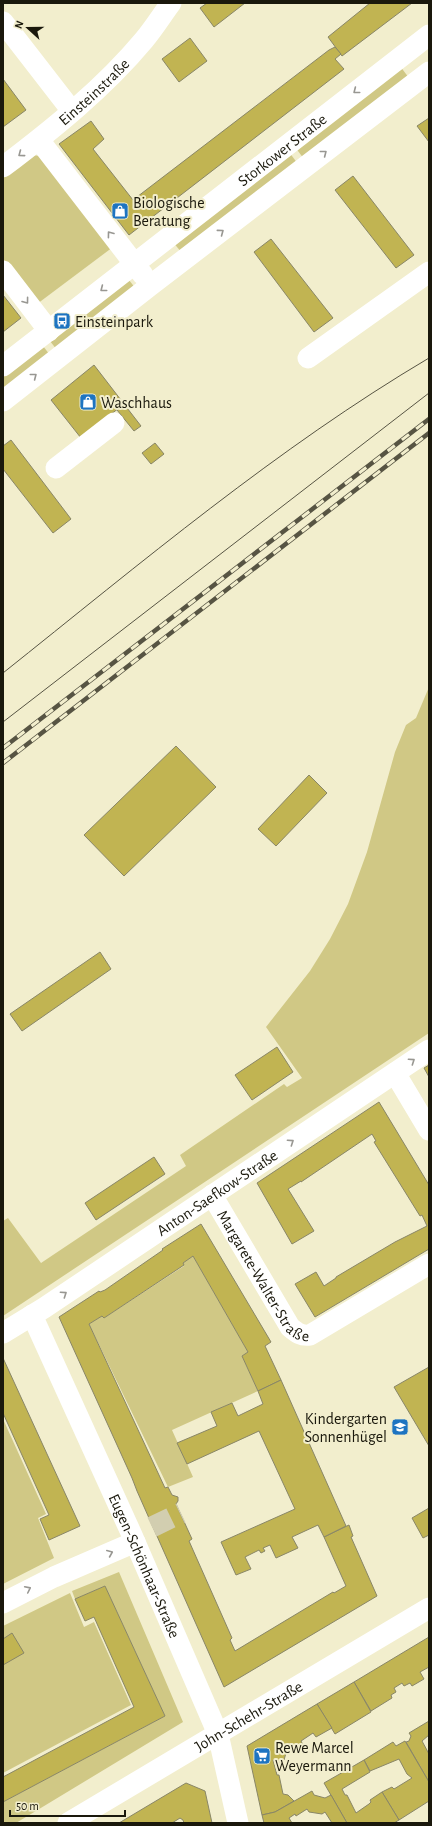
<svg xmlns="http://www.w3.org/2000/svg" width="432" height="1826" font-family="'Alegreya Sans',sans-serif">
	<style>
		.green { fill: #d0c885 }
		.building { fill: #c1b452; stroke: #898667 }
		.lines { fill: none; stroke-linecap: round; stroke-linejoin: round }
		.minor-tunnel { stroke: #d2ceb0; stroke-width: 21; stroke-dasharray: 21 10; stroke-linecap: butt }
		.minor { stroke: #fff; stroke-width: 21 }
		.tram { stroke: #575443; stroke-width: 1 }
		.rail-casing { stroke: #575443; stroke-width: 4.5 }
		.rail { stroke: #f2eecd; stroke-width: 3; stroke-dasharray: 9; stroke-linecap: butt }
		.oneway { stroke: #989792 }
		.labels { text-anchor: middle; stroke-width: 4; stroke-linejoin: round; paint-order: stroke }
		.street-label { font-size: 16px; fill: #1a180c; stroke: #f2eecd }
		.poi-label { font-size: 16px; fill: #1a180c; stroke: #f2eecd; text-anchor: start }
	</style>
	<rect width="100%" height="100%" fill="#f2eecd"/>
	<g class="green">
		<polygon points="400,66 409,78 304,159 295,147"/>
		<polygon points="289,152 298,164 182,253 172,241"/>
		<polygon points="32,155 40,156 113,247 37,304 3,260 3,176"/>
		<polygon points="125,275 136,289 57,350 46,336"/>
		<polygon points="39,341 50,355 3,391 3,370"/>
		<polygon points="429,687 429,1033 3,1316 3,1221 8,1218 41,1263 186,1166 180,1155 284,1084 287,1087 302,1078 266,1027 310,971 330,939 348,904 367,852 395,752 406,725 416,718"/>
		<polygon points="193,1256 248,1352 242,1356 258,1391 172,1430 193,1477 168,1487 89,1324 102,1316 104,1318 184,1266 183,1263"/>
		<polygon points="3,1419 46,1514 38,1518 54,1558 3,1584"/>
		<polygon points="119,1572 183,1722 16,1823 3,1823 3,1802 165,1716 105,1586 75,1599 72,1591"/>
		<polygon points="70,1593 84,1627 94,1622 131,1705 3,1773 3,1626"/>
	</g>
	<g class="building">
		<polygon points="207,3 245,3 214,27 200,8"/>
		<polygon points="370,3 412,3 342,56 328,37"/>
		<polygon points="190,38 207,61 179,82 162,59"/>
		<polygon points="335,47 341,54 335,59 344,69 129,235 59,144 91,121 104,139 93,149 133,200 329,50"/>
		<polygon points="3,79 26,110 3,127"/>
		<polygon points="429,118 429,142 417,126"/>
		<polygon points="353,176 414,255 396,268 335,190"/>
		<polygon points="271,239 333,318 314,332 254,252"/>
		<polygon points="3,295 21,318 3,332"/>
		<polygon points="94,365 124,404 81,438 51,400"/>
		<polygon points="124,404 141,426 134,431 117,410"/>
		<polygon points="11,440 71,519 53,533 3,469 3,446"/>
		<polygon points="155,443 164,454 151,464 142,453"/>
		<polygon points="176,746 216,787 124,876 84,835"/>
		<polygon points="309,775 327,793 276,846 258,829"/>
		<polygon points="100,952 111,969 22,1031 10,1014"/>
		<polygon points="277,1047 293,1072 252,1100 235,1075"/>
		<polygon points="429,1065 429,1077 424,1068"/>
		<polygon points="379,1102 429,1185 429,1249 315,1317 295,1284 316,1272 324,1286 336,1278 336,1277 395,1242 427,1226 422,1215 420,1216 374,1142 376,1141 372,1134 301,1182 301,1181 288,1189 314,1231 292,1244 257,1183"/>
		<polygon points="154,1157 165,1174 96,1220 85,1203"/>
		<polygon points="201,1224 271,1342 265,1346 281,1380 258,1391 242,1356 248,1352 193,1256 183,1263 184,1265 104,1318 102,1316 89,1324 165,1488 168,1487 172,1495 178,1497 178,1501 176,1504 192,1539 189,1541 232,1638 230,1640 235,1651 333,1592 334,1593 346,1586 324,1537 349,1525 353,1536 351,1537 377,1596 224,1687 137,1491 132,1478 59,1317 99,1291 100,1292 105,1290 163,1250 162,1249"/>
		<polygon points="3,1358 80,1526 49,1540 40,1519 49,1515 3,1413"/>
		<polygon points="429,1367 429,1446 394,1387"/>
		<polygon points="281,1380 346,1526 324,1537 318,1525 292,1537 298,1548 276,1558 270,1545 263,1548 265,1551 261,1553 259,1550 245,1557 251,1569 236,1575 221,1542 295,1509 259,1431 187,1464 177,1443 217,1426 211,1412 232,1403 238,1416 263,1404 258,1391"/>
		<polygon points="429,1508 429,1535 423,1538 412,1518"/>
		<polygon points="105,1586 165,1716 3,1802 3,1777 134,1707 94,1617 85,1621 75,1599"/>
		<polygon points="12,1633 24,1653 3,1665 3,1639"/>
		<polygon points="429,1637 429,1667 420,1672 424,1679 412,1686 410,1683 404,1686 402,1683 394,1688 396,1692 391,1695 392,1698 371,1711 354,1682"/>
		<polygon points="354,1682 371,1712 335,1734 317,1704"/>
		<polygon points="317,1704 332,1728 316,1737 313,1733 301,1741 303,1745 292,1752 291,1750 286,1753 284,1760 280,1764 276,1759 273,1760 277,1775 279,1775 283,1794 288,1795 294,1801 275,1812 262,1815 247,1746"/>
		<polygon points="429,1721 429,1735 422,1741 429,1754 429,1782 406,1742 409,1741 411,1736 409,1733"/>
		<polygon points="405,1741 429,1782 429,1801 399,1820 382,1792 392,1787 394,1789 412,1778 407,1774 399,1759 370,1771 364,1760 393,1742 396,1746"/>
		<polygon points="364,1760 370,1772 342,1789 345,1795 347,1795 356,1813 369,1804 371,1802 370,1800 382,1792 399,1820 394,1823 347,1823 324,1783"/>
		<polygon points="186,1783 205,1791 212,1823 184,1823 183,1820 180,1818 172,1823 119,1823"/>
		<polygon points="312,1791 314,1795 325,1798 331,1795 347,1823 332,1823 325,1812 322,1814 309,1812 307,1809 296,1816 295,1814 289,1818 292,1823 264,1823 262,1815 275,1812"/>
	</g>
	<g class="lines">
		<polyline class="minor-tunnel" points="152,1527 181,1513"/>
		<g class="minor">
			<polyline points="3,22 72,111"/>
			<polyline points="39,140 143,275"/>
			<path id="s1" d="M3 167C53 129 104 88 144 40 154 28 162 15 171 3"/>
			<polyline points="3,271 49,331"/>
			<polyline points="308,358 429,272"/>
			<path id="s2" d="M3 366 429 35"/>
			<polyline points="3,401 151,285 429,72"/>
			<polyline points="56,468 114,423"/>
			<polyline points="395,1073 429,1130"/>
			<path id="s3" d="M212 1195 290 1327C297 1333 301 1336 310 1335L429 1264"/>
			<path id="s4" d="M32 1315 132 1535 218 1734 238 1823"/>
			<path id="s5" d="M3 1333 44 1308 429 1050"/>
			<polyline points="3,1603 54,1577 135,1542"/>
			<path id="s6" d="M68 1823 429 1608"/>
		</g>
		<g class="tram">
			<path d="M3 673C141 563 277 448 429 358"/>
			<polyline points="3,722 429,393"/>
		</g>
		<g class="rail-casing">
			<g id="rail">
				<polyline points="3,748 429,419"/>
				<polyline points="3,763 429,433"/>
			</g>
		</g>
		<use href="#rail" class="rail"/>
	</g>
	<defs><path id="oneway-chevron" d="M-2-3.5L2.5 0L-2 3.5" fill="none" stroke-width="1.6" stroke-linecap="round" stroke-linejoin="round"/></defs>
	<g class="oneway">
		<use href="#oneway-chevron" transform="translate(356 91) rotate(142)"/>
		<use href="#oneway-chevron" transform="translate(324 153) rotate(-38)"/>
		<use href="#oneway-chevron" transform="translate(21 154) rotate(143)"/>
		<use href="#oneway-chevron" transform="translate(221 232) rotate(-37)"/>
		<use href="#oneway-chevron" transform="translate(110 234) rotate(-127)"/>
		<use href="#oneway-chevron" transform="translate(103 289) rotate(142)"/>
		<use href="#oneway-chevron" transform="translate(26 301) rotate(53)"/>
		<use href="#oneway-chevron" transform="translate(34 376) rotate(-38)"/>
		<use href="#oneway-chevron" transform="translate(412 1061) rotate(-34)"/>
		<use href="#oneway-chevron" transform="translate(291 1142) rotate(-34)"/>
		<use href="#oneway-chevron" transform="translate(64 1294) rotate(-34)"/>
		<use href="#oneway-chevron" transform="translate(110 1553) rotate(-23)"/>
		<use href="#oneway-chevron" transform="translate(28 1589) rotate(-26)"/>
	</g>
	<defs>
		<g id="shop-square" transform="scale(0.9)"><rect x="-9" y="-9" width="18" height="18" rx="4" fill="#1d74c1" stroke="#f2eecd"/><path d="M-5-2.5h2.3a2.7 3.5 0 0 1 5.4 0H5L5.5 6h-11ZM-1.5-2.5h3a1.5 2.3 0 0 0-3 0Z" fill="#fff"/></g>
		<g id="bus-square" transform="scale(0.9)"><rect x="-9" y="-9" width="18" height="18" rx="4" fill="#1d74c1" stroke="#f2eecd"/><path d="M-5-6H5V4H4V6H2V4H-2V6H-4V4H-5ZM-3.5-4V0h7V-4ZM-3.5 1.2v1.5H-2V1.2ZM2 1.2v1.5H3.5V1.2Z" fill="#fff"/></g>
		<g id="school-square" transform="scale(0.9)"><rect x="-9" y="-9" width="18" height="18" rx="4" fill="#1d74c1" stroke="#f2eecd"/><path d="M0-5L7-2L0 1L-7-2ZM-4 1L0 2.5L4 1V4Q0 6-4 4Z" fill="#fff"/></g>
		<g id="supermarket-square" transform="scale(0.9)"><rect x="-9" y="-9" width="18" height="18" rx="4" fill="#1d74c1" stroke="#f2eecd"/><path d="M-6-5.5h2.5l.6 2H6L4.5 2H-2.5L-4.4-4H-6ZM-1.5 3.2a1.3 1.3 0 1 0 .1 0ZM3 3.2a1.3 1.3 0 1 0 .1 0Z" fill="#fff"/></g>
	</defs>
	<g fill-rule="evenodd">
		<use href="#shop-square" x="120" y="211"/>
		<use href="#bus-square" x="62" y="321"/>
		<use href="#shop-square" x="88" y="402"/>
		<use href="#school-square" x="400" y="1427"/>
		<use href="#supermarket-square" x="262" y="1756"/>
	</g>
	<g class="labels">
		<g class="street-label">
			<text dy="6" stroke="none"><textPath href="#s1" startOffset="118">Einsteinstraße</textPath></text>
			<text dy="6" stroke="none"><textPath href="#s2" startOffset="353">Storkower Straße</textPath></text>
			<text dy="6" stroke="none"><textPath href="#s5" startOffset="256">Anton-Saefkow-Straße</textPath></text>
			<text dy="6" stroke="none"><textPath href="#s3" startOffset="97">Margarete-Walter-Straße</textPath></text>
			<text dy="6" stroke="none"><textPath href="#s4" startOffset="275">Eugen-Schönhaar-Straße</textPath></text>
			<text dy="6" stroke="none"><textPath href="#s6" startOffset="210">John-Schehr-Straße</textPath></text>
		</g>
		<g class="poi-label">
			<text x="133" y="208">Biologische<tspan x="133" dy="18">Beratung</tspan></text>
			<text x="75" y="327">Einsteinpark</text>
			<text x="101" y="408">Waschhaus</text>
			<text x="387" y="1424" text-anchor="end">Kindergarten<tspan x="387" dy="18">Sonnenhügel</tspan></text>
			<text x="275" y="1753">Rewe Marcel<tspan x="275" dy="18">Weyermann</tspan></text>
		</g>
	</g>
	<rect width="432" height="1826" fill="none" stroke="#1a180c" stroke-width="8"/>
	<g transform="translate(28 28) rotate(291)" stroke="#f2eecd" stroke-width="3" paint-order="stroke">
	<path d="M0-3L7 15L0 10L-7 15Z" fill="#1a180c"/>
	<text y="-6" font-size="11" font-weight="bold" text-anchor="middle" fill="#1a180c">N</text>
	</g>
	<path d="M10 1810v6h115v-6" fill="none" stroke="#1a180c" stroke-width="2"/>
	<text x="16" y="1810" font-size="12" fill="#1a180c" stroke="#f2eecd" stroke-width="3" paint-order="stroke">50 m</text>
</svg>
